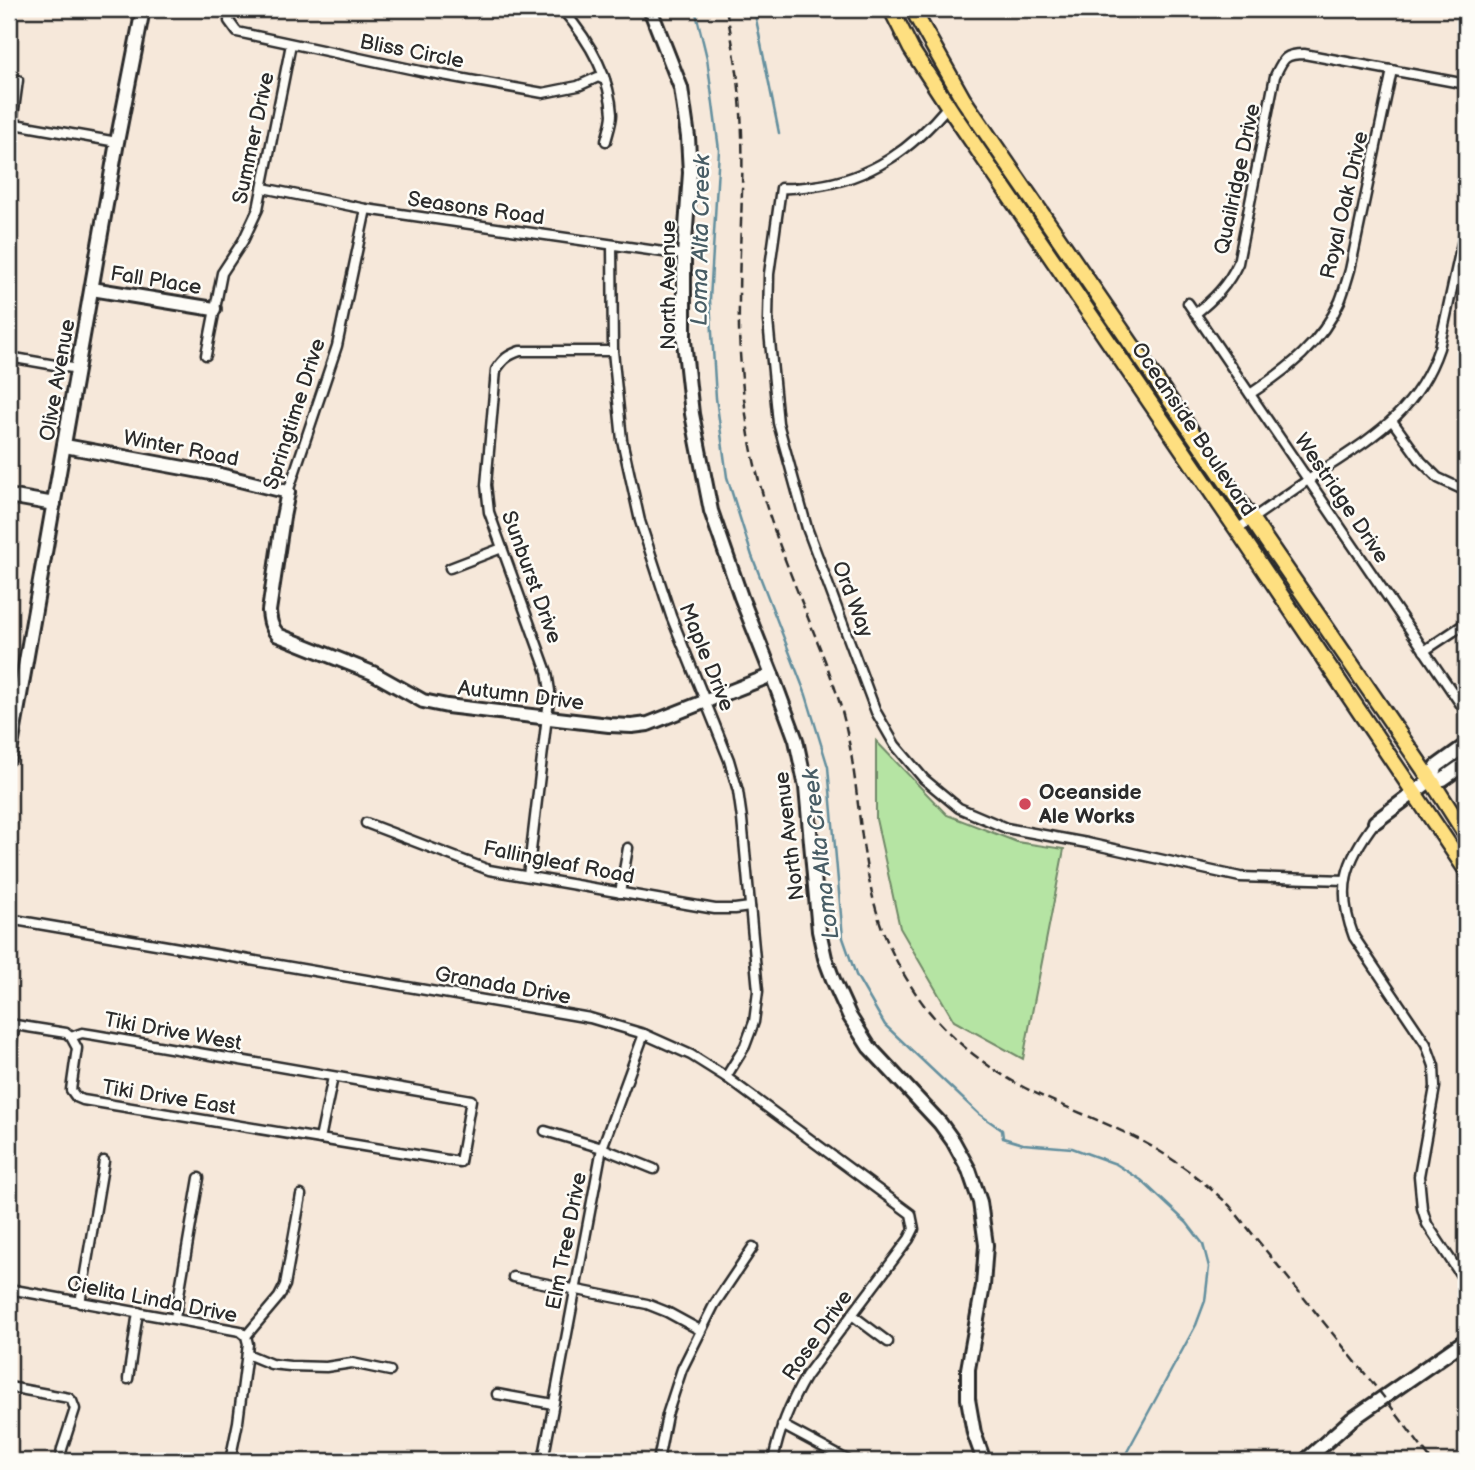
<svg xmlns="http://www.w3.org/2000/svg" width="1475" height="1470" font-family="'Balsamiq Sans',sans-serif">
	<style>
		.green { fill: #b5e4a3; stroke: #708867; stroke-width: 2 }
		.lines { fill: none; stroke-linecap: round; stroke-linejoin: round }
		.stream { stroke: #648f9e; stroke-width: 2.5 }
		.street-casing { stroke: #2b2b2b; stroke-width: 13 }
		.secondary-casing { stroke: #2b2b2b; stroke-width: 18 }
		.primary-casing { stroke: #2b2b2b; stroke-width: 19 }
		.street { stroke: #fdfcf7; stroke-width: 8 }
		.secondary { stroke: #fdfcf7; stroke-width: 12 }
		.primary { stroke: #fedf80; stroke-width: 14 }
		.rail { stroke: #2b2b2b; stroke-width: 2.5; stroke-dasharray: 10 5; stroke-linecap: butt }
		.poi-dot { fill: #d1495b; stroke: #fdfcf7; stroke-width: 2.5 }
		.labels { text-anchor: middle; stroke-width: 5; stroke-linejoin: round; paint-order: stroke }
		.street-label { font-size: 21px; fill: #2b2b2b; stroke: #fdfcf7 }
		.poi-label { font-size: 21px; font-weight: bold; fill: #2b2b2b; stroke: #fdfcf7; text-anchor: start }
		.water-label { font-size: 23px; font-style: italic; fill: #485d65; stroke: #fdfcf7 }
	</style>
	<rect width="100%" height="100%" fill="#f6e8da"/>
	<filter id="ink" filterUnits="userSpaceOnUse"><feTurbulence type="fractalNoise" baseFrequency=".0143" numOctaves="2"/><feDisplacementMap in="SourceGraphic" scale="14" xChannelSelector="R" yChannelSelector="G"/><feConvolveMatrix kernelMatrix="1 2 1 2 8 2 1 2 1" color-interpolation-filters="sRGB"/></filter>
	<g filter="url(#ink)">
		<polygon class="green" points="876,741 947,815 1017,842 1064,849 1023,1059 954,1021 900,928 876,819"/>
		<g class="lines">
			<g class="stream">
				<polyline points="695,9 707,58 719,150 710,300 716,398 727,477 752,556 806,695 828,767 843,938 856,975 885,1025 979,1114 1002,1130 1003,1138 1023,1144 1072,1148 1116,1164 1141,1180 1187,1223 1203,1244 1209,1267 1205,1301 1196,1325 1122,1461"/>
				<polyline points="754,9 779,133"/>
			</g>
			<g class="street-casing">
				<g id="street">
					<polyline points="231,9 229,21 237,32 420,71 543,93 578,86 598,77 605,80"/>
					<path d="M562 9C587 38 610 75 612 114 612 122 608 133 606 141"/>
					<path d="M948 106C913 148 871 179 814 186 803 187 793 189 781 188L769 274 768 321 778 423 807 528 876 712 895 745 924 779 959 808 1006 828 1087 843 1240 877 1346 880"/>
					<polyline points="9,123 117,142"/>
					<polyline points="12,124 18,80"/>
					<polyline points="263,188 366,209 684,255"/>
					<polyline points="612,245 613,351 622,440 640,521 671,616 729,760 738,791 742,819 758,991 754,1022 745,1046 726,1077"/>
					<polyline points="1188,303 1466,712"/>
					<path d="M1195 314C1214 299 1228 285 1238 263L1275 76C1283 59 1284 54 1304 54L1466 84"/>
					<polyline points="206,355 222,273 243,241 258,209 291,44"/>
					<polyline points="9,357 78,369"/>
					<path d="M1250 394C1288 369 1321 344 1340 301 1344 291 1347 280 1350 270L1392 70"/>
					<polyline points="1393,422 1421,461 1438,478 1466,491"/>
					<polyline points="288,492 337,346 366,209"/>
					<path d="M1237 529C1264 511 1290 492 1317 474 1371 438 1417 413 1439 348L1466 225"/>
					<polyline points="450,568 502,548"/>
					<polyline points="1424,651 1466,623"/>
					<path d="M1375 822C1345 861 1336 890 1354 937L1426 1044 1434 1066 1435 1087 1419 1176 1422 1208 1427 1224 1466 1283"/>
					<polyline points="366,823 489,870 715,909 735,909 750,907"/>
					<path d="M528 876 550 691 547 672 489 512 486 485 496 370C503 359 508 355 520 351H613"/>
					<polyline points="620,893 628,848"/>
					<path d="M9 919 590 1018 644 1034 691 1055 726 1077 911 1214 914 1229 909 1239 806 1376C790 1403 779 1430 773 1461"/>
					<polyline points="9,1024 66,1033 71,1037 82,1033 95,1035 471,1100 460,1162 83,1100 76,1097 71,1090 77,1048 71,1037"/>
					<polyline points="9,1057 15,1025"/>
					<polyline points="545,1131 602,1148 654,1169"/>
					<polyline points="320,1139 333,1077"/>
					<polyline points="513,1277 647,1304 667,1312 700,1330"/>
					<polyline points="9,1289 240,1331 246,1336 248,1344 238,1422 230,1461"/>
					<polyline points="80,1303 104,1161"/>
					<polyline points="852,1315 888,1342"/>
					<polyline points="175,1318 199,1178"/>
					<polyline points="246,1336 279,1297 285,1285 301,1195"/>
					<polyline points="247,1354 271,1364 290,1366 326,1367 352,1363 390,1371"/>
					<polyline points="128,1379 138,1312"/>
					<polyline points="9,1387 69,1398 72,1401 75,1409 62,1449 60,1461"/>
					<polyline points="497,1394 553,1404"/>
					<polyline points="782,1425 849,1461"/>
					<polyline points="543,1461 602,1148 644,1034"/>
					<polyline points="658,1461 667,1415 682,1369 714,1305 753,1247"/>
				</g>
			</g>
			<g class="secondary-casing">
				<g id="secondary">
					<polyline points="650,9 681,88 688,137 690,173 684,255 684,341 692,414 711,511 741,597 772,675 796,740 806,787 819,931 825,958 834,982 850,1017 869,1047 940,1123 953,1141 969,1170 980,1202 986,1245 983,1286 968,1369 968,1399 974,1433 984,1461"/>
					<polyline points="92,289 214,309"/>
					<path d="M65 446 216 474 288 492 283 517 269 611C270 621 271 627 278 635L373 673 423 701 447 706 609 725 632 726 648 724 772 675"/>
					<polyline points="9,496 54,504"/>
					<polyline points="9,758 117,142 143,9"/>
					<polyline points="1431,780 1437,766 1466,745"/>
					<polyline points="1375,822 1431,780 1443,779 1466,763"/>
					<polyline points="1305,1461 1351,1420 1466,1340"/>
				</g>
			</g>
			<g class="primary-casing">
				<g id="primary">
					<polyline points="891,9 911,49 954,115 1242,537 1466,870"/>
					<polyline points="913,9 918,19 963,99 1431,780 1466,835"/>
				</g>
			</g>
			<use href="#street" class="street"/>
			<use href="#secondary" class="secondary"/>
			<use href="#primary" class="primary"/>
			<path class="rail" d="M726 9C733 43 739 78 741 113 745 176 739 240 739 303 738 345 742 387 748 429 758 496 785 560 810 623 822 653 835 684 843 715 860 781 858 851 878 916 887 947 907 983 927 1009 955 1043 991 1071 1031 1091 1064 1107 1100 1120 1134 1137 1170 1155 1201 1179 1230 1206L1383 1396 1432 1461"/>
		</g>
	</g>
	<circle class="poi-dot" cx="1025" cy="804" r="7"/>
	<g class="labels">
		<g class="street-label">
			<text transform="translate(412 51) rotate(11)" y="7">Bliss Circle</text>
			<text transform="translate(253 138) rotate(-78)" y="7">Summer Drive</text>
			<text transform="translate(1237 179) rotate(-78)" y="7">Quailridge Drive</text>
			<text transform="translate(1344 205) rotate(-77)" y="7">Royal Oak Drive</text>
			<text transform="translate(476 208) rotate(8)" y="7">Seasons Road</text>
			<text transform="translate(156 280) rotate(9)" y="7">Fall Place</text>
			<text transform="translate(668 285) rotate(-90)" y="7">North Avenue</text>
			<text transform="translate(57 380) rotate(-80)" y="7">Olive Avenue</text>
			<text transform="translate(294 414) rotate(-72)" y="7">Springtime Drive</text>
			<text transform="translate(1194 429) rotate(56)" y="7">Oceanside Boulevard</text>
			<text transform="translate(181 448) rotate(11)" y="7">Winter Road</text>
			<text transform="translate(1342 498) rotate(56)" y="7">Westridge Drive</text>
			<text transform="translate(532 577) rotate(70)" y="7">Sunburst Drive</text>
			<text transform="translate(853 599) rotate(69)" y="7">Ord Way</text>
			<text transform="translate(707 657) rotate(68)" y="7">Maple Drive</text>
			<text transform="translate(521 695) rotate(7)" y="7">Autumn Drive</text>
			<text transform="translate(789 836) rotate(-97)" y="7">North Avenue</text>
			<text transform="translate(559 862) rotate(11)" y="7">Fallingleaf Road</text>
			<text transform="translate(503 985) rotate(10)" y="7">Granada Drive</text>
			<text transform="translate(173 1031) rotate(10)" y="7">Tiki Drive West</text>
			<text transform="translate(169 1097) rotate(9)" y="7">Tiki Drive East</text>
			<text transform="translate(566 1241) rotate(-79)" y="7">Elm Tree Drive</text>
			<text transform="translate(152 1299) rotate(11)" y="7">Cielita Linda Drive</text>
			<text transform="translate(817 1335) rotate(-55)" y="7">Rose Drive</text>
		</g>
		<g class="poi-label">
			<text x="1039" y="799">Oceanside<tspan x="1039" dy="24">Ale Works</tspan></text>
		</g>
		<g class="water-label">
			<text transform="translate(700 240) rotate(-89)" y="8">Loma Alta Creek</text>
			<text transform="translate(820 854) rotate(-97)" y="8">Loma Alta Creek</text>
		</g>
	</g>
	<rect width="1475" height="1470" fill="none" stroke="#fdfcf7" stroke-width="35"/>
	<rect x="18" y="18" width="1440" height="1435" fill="none" stroke="#2b2b2b" stroke-width="2.5" filter="url(#ink)"/>
</svg>
